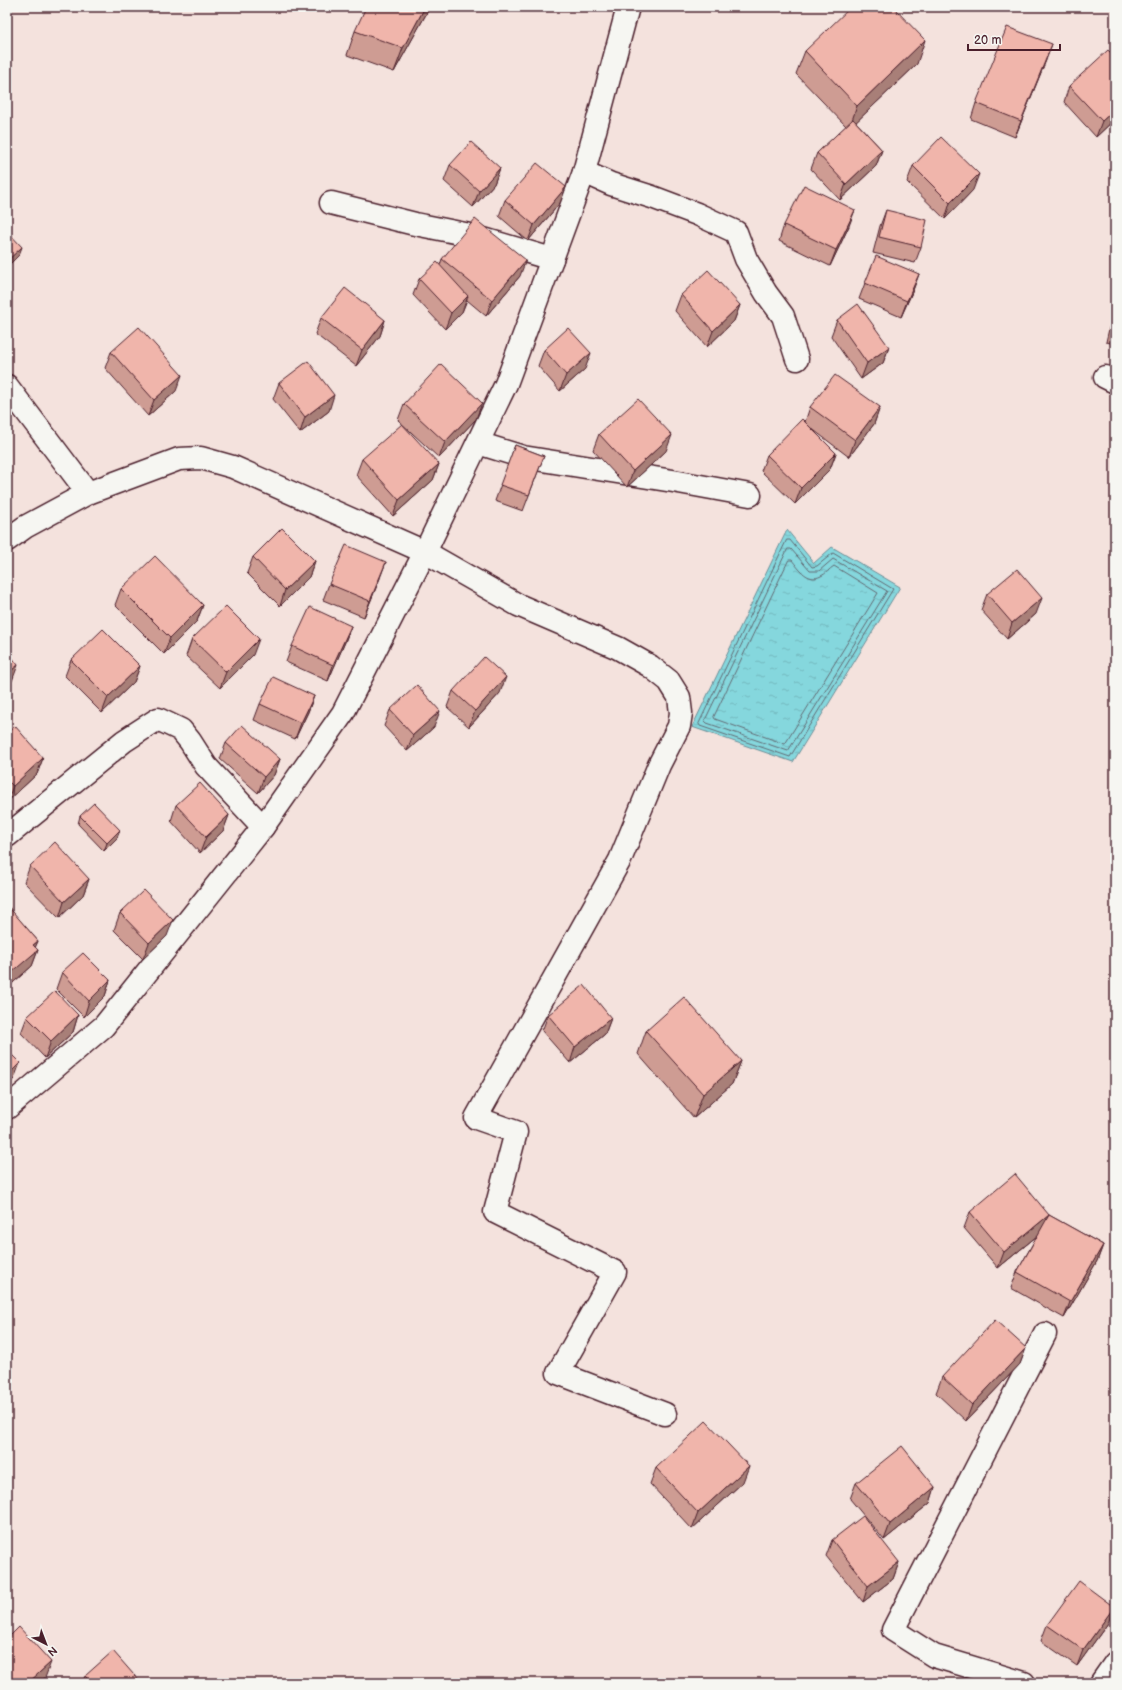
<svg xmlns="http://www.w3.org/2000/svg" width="1122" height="1690" font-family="'Balsamiq Sans',sans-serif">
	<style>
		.water { fill: url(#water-ripples); stroke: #6d8d96 }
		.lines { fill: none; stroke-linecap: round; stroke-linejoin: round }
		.shore { stroke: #626972; stroke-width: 1 }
		.minor-casing { stroke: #4a1f2b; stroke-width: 25 }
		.tertiary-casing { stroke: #4a1f2b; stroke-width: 25 }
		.minor { stroke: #f6f6f2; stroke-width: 22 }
		.tertiary { stroke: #f6f6f2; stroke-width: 22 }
		.wall { fill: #ce9c93; stroke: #4a1f2b }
		.shaded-wall { fill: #a87f78; stroke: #4a1f2b }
		.building { fill: #f0b5ab; stroke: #4a1f2b }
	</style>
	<defs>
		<pattern id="water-ripples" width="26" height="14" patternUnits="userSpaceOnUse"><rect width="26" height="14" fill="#85d7dd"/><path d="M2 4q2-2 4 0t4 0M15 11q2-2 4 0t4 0" fill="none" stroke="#74b8be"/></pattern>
	</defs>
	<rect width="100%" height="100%" fill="#f4e2dd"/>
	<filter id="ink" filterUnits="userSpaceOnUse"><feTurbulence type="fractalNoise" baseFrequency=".025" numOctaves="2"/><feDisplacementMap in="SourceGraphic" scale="8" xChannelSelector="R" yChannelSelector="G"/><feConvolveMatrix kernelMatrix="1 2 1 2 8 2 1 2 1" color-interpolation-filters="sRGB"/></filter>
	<g filter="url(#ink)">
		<polygon class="water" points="787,530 814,563 832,547 900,587 793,762 692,727"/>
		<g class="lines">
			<g class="shore">
				<polygon points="787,540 790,540 812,567 817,566 833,553 893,589 790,757 700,726 699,724"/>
				<polygon points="788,549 791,549 810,571 819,571 833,559 887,591 788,751 707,723 705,721"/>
				<path d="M789 560H792C799 569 808 583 821 576 826 574 829 569 834 566L878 593 785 744 715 719 714 717Z"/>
			</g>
			<g class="minor-casing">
				<g id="minor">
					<polyline points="584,172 611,184 652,197 697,214 736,232 746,259 766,293 783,316 797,359"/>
					<polyline points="331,203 415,224 470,235 552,259"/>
					<polyline points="1105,377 1115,382"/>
					<polyline points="7,386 88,493"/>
					<polyline points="478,443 523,457 673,481 750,495"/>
					<polyline points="7,540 25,527 88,493 179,459 201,458 233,467 425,552 506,384 584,172 628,7"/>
					<polyline points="7,836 124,741 158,719 181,730 190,741 206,766 263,827"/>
					<polyline points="7,1108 104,1026 263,827 343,713 425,552 518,605 618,648 650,666 669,681 679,697 681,713 679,726 659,765 620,860 476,1118 516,1132 495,1212 615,1272 558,1373 665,1414"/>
					<polyline points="1024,1683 934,1656 893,1630 1045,1334"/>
				</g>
			</g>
			<g class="tertiary-casing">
				<polyline id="tertiary" points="1101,1683 1115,1663"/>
			</g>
			<use href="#minor" class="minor"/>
			<use href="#tertiary" class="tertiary"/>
		</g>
		<g class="wall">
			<polygon points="430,7 394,72 347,55 355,31"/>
			<polygon points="805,51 917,64 856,122 882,150 876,166 840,200 811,169 817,153 846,126 796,74"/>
			<polygon points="1115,57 1115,119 1096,137 1064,102 1069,86"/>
			<polygon points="1046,60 1015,137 971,119 976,103"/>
			<polygon points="450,165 500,168 494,184 473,207 444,181"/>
			<polygon points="913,166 973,190 945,219 907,182"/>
			<polygon points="505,200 560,203 528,241 499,216"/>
			<polygon points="886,210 921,247 915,263 873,253 880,226"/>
			<polygon points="784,225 849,226 830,266 779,241"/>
			<polygon points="442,259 520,276 486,316 467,300 462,312 445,329 413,295 419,279 440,265"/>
			<polygon points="919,274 913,290 901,317 859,299 865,283"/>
			<polygon points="681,295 740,305 734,321 707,347 675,311"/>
			<polygon points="1115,302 1115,344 1106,342"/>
			<polygon points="321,318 385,320 380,336 356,366 315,334"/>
			<polygon points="837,320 889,347 883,363 861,379 831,336"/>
			<polygon points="544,350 585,369 560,391 538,366"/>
			<polygon points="111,352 176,391 148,416 105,368"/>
			<polygon points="279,383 329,411 300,433 273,399"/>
			<polygon points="404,404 476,419 439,458 398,420"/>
			<polygon points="810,407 880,407 874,424 849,457 811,428 836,453 830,469 795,504 761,471 767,455 805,422"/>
			<polygon points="599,434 666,451 627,487 593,450"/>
			<polygon points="515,445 544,456 523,511 495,501"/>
			<polygon points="362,459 439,464 433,480 393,516 356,475"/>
			<polygon points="253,557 315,561 309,577 280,606 247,573"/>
			<polygon points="380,578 364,617 323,600 329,584"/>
			<polygon points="121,589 203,605 197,621 164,654 115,605"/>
			<polygon points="987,594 1036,614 1007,639 981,610"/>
			<polygon points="351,626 345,642 328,681 286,662 292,646"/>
			<polygon points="192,639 253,655 220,688 186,656"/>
			<polygon points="71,660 140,666 134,682 102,713 65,676"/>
			<polygon points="453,691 500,693 469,727 447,707"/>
			<polygon points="314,696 308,712 295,739 254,720 260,704"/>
			<polygon points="390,710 434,727 407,751 384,726"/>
			<polygon points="7,733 43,758 37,774 7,802"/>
			<polygon points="226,743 280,759 274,775 258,793 220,759"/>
			<polygon points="176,805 229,815 223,831 200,853 171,821"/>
			<polygon points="80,816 117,838 104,851 78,824"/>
			<polygon points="30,866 89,879 83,895 59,918 24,882"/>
			<polygon points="7,899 7,906 38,941 35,947 38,950 32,966 7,988"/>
			<polygon points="120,913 167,936 143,959 114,930"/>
			<polygon points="62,972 110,980 105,996 84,1017 56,989"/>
			<polygon points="78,1015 73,1032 45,1058 21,1033 27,1017"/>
			<polygon points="548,1015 611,1018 605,1034 570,1063 542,1031"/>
			<polygon points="646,1031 741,1061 732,1084 694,1118 638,1054"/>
			<polygon points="970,1212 1049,1215 1103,1245 1097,1261 1064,1318 1011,1288 1017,1272 1037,1236 998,1268 964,1228"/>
			<polygon points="1026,1348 1020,1364 966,1421 936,1393 942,1377"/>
			<polygon points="656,1468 743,1482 692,1529 650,1484"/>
			<polygon points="856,1483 935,1487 930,1503 884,1540 850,1499"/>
			<polygon points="1114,1501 1115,1501 1115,1522 1109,1518"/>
			<polygon points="832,1540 899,1562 893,1579 863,1602 826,1556"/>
			<polygon points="1108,1623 1077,1666 1041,1641 1047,1625"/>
			<polygon points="85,1676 141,1683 82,1683"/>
		</g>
		<g class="shaded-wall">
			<polygon points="425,7 430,7 394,72 403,48"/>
			<polygon points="925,40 917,64 849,129 857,106"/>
			<polygon points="1052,44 1046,60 1015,137 1021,121"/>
			<polygon points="1115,109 1115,119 1096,137 1102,121"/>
			<polygon points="882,150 876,166 840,200 846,184"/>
			<polygon points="500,168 494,184 473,207 479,191"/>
			<polygon points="979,174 973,190 945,219 950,203"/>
			<polygon points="566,187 560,203 528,241 534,225"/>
			<polygon points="855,210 849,226 830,266 836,250"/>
			<polygon points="22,247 19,255 7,267 7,261"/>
			<polygon points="526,260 520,276 486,316 492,300"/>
			<polygon points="919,274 913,290 901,317 907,301"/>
			<polygon points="468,296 462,312 445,329 451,313"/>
			<polygon points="740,305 734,321 707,347 713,331"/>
			<polygon points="385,320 380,336 356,366 362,350"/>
			<polygon points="889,347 883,363 861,379 867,363"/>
			<polygon points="591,353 585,369 560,391 566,375"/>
			<polygon points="182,375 176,391 148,416 154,400"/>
			<polygon points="334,395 329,411 300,433 305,417"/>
			<polygon points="482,403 476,419 439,458 445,442"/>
			<polygon points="880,407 874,424 849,457 855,440"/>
			<polygon points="672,435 666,451 627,487 633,471"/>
			<polygon points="836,453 830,469 795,504 801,488"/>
			<polygon points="439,464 433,480 393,516 399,500"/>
			<polygon points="315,561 309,577 280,606 285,590"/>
			<polygon points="386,562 380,578 364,617 370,601"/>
			<polygon points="1042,598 1036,614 1007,639 1012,623"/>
			<polygon points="203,605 197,621 164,654 170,638"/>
			<polygon points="351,626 345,642 328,681 333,665"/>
			<polygon points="259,639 253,655 220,688 226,672"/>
			<polygon points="18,665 12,681 7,685 7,674"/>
			<polygon points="140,666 134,682 102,713 108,697"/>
			<polygon points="506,677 500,693 469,727 475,711"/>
			<polygon points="314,696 308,712 295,739 301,723"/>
			<polygon points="440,711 434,727 407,751 413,735"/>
			<polygon points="43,758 37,774 7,802 13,786"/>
			<polygon points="280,759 274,775 258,793 264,777"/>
			<polygon points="229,815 223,831 200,853 206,837"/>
			<polygon points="120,830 117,838 104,851 107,843"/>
			<polygon points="89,879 83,895 59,918 64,902"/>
			<polygon points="173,920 167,936 143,959 149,943"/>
			<polygon points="38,941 32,955 38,950 32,966 7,988 7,985 11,973 33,945"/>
			<polygon points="110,980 105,996 84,1017 89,1001"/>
			<polygon points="78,1015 73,1032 45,1058 51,1041"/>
			<polygon points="611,1018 605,1034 570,1063 575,1047"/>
			<polygon points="741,1061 732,1084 694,1118 703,1094"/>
			<polygon points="20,1063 14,1079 7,1086 7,1076"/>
			<polygon points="1049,1215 1043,1231 998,1268 1004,1252"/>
			<polygon points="1103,1245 1097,1261 1064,1318 1070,1302"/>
			<polygon points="1026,1348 1020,1364 966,1421 972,1405"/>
			<polygon points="749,1466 743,1482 692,1529 698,1513"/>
			<polygon points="935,1487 930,1503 884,1540 890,1524"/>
			<polygon points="899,1562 893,1579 863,1602 868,1586"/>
			<polygon points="1114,1607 1108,1623 1077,1666 1083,1650"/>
			<polygon points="51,1662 45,1678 40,1683 28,1683"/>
		</g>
		<g class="building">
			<polygon points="366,7 425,7 403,48 355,31"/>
			<polygon points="851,7 893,7 925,40 857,106 805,51"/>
			<polygon points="1007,27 1052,44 1021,121 976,103"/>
			<polygon points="1108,50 1115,57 1115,109 1102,121 1069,86"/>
			<polygon points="853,119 882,150 846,184 817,153"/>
			<polygon points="941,137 979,174 950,203 913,166"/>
			<polygon points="471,142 500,168 479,191 450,165"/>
			<polygon points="537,163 566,187 534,225 505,200"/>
			<polygon points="804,185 855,210 836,250 784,225"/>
			<polygon points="886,210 927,220 921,247 879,237"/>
			<polygon points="475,219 526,260 492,300 442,259"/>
			<polygon points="7,231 22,247 7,261"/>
			<polygon points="876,256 919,274 907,301 865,283"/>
			<polygon points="437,262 468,296 451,313 419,279"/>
			<polygon points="708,270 740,305 713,331 681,295"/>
			<polygon points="345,288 385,320 362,350 321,318"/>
			<polygon points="858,304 889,347 867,363 837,320"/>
			<polygon points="1115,311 1115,327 1111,326"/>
			<polygon points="139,327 182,375 154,400 111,352"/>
			<polygon points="568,328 591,353 566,375 544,350"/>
			<polygon points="308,361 334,395 305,417 279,383"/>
			<polygon points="441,364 482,403 445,442 404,404"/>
			<polygon points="835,375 880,407 855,440 810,407"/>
			<polygon points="638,399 672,435 633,471 599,434"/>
			<polygon points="802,419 836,453 801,488 767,455"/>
			<polygon points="402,424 439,464 399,500 362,459"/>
			<polygon points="515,445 544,456 529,495 500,485"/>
			<polygon points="282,528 315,561 285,590 253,557"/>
			<polygon points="346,545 386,562 370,601 329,584"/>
			<polygon points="155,556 203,605 170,638 121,589"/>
			<polygon points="1017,569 1042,598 1012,623 987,594"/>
			<polygon points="226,606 259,639 226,672 192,639"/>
			<polygon points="310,607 351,626 333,665 292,646"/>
			<polygon points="103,629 140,666 108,697 71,660"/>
			<polygon points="7,651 18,665 7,674"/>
			<polygon points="484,657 506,677 475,711 453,691"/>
			<polygon points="273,677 314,696 301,723 260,704"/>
			<polygon points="417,685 440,711 413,735 390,710"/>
			<polygon points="242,725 280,759 264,777 226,743"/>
			<polygon points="15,726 43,758 13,786 7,780 7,733"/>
			<polygon points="200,783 229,815 206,837 176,805"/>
			<polygon points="94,803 120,830 107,843 80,816"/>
			<polygon points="55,842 89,879 64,902 30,866"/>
			<polygon points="144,890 173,920 149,943 120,913"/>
			<polygon points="7,905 38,941 33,945 38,950 11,973 8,968 7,969"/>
			<polygon points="83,953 110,980 89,1001 62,972"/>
			<polygon points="584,985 611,1018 575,1047 548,1015"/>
			<polygon points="55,991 78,1015 51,1041 27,1017"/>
			<polygon points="684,997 741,1061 703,1094 646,1031"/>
			<polygon points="7,1050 20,1063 7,1076"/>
			<polygon points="1015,1174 1049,1215 1004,1252 970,1212"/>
			<polygon points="1049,1215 1103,1245 1070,1302 1017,1272"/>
			<polygon points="995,1320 1026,1348 972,1405 942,1377"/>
			<polygon points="706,1421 749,1466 698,1513 656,1468"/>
			<polygon points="902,1446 935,1487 890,1524 856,1483"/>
			<polygon points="863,1516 899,1562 868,1586 832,1540"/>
			<polygon points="1079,1581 1114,1607 1083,1650 1047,1625"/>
			<polygon points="19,1627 51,1662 28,1683 7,1683 7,1639"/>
			<polygon points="113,1651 141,1683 92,1683 85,1676"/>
		</g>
	</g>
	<rect width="1122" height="1690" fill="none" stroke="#f6f6f2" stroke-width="24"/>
	<rect x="12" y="12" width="1098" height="1666" fill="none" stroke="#4a1f2b" stroke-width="1.5" filter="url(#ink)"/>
	<g transform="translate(46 1644) rotate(138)" stroke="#f6f6f2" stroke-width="3" paint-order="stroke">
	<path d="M0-3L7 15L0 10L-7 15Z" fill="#4a1f2b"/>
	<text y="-6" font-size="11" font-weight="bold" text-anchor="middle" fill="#4a1f2b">N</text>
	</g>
	<path d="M968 44v6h92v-6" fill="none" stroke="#4a1f2b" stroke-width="2"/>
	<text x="974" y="44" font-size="12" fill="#4a1f2b" stroke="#f6f6f2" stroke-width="3" paint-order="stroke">20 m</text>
</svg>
